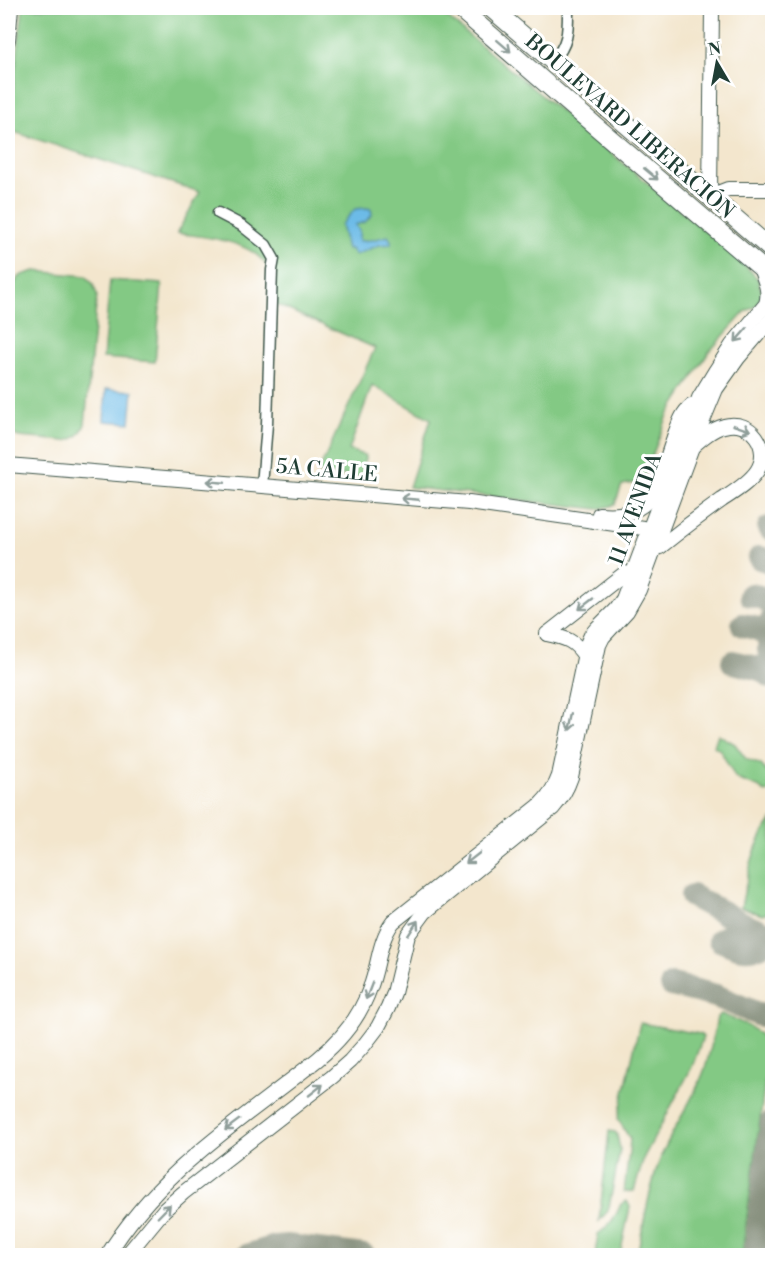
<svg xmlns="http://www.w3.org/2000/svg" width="780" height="1263" font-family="'Libre Bodoni',serif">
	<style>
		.green { fill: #83c984; stroke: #51835c; stroke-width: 1.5 }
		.water { fill: #6cbbe7; stroke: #467c8e; stroke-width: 1.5 }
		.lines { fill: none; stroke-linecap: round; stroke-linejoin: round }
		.taxiway { stroke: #899280; stroke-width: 24 }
		.street-casing { stroke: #3f564b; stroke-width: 13 }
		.secondary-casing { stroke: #3f564b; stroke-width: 16 }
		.highway-casing { stroke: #3f564b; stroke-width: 20 }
		.street { stroke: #fff; stroke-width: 10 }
		.secondary { stroke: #fff; stroke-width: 14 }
		.highway { stroke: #fff; stroke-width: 18 }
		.oneway { stroke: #8f9e9a }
		.labels { text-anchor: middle; stroke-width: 6; stroke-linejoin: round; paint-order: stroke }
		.street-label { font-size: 21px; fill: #1f3d34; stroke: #fff }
	</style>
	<rect width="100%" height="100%" fill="#fff"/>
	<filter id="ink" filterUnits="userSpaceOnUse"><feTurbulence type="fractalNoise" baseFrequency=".0167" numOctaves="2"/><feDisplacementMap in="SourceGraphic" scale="12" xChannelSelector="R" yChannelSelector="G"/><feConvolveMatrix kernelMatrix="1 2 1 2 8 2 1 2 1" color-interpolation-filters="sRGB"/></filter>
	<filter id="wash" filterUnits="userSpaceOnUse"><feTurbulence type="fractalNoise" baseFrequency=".008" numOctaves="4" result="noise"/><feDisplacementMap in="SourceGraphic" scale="24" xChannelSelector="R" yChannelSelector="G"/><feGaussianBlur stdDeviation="1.35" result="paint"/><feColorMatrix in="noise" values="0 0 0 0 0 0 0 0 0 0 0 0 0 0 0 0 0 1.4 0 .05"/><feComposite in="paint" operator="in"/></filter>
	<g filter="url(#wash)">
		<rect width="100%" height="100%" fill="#f3e6cd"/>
		<g class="green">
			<path d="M23 8H436L739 259 758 279 762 293 760 299 756 306 745 312 709 352 668 415 642 482 622 485 615 504 611 506 598 509 409 487 431 419 372 385 349 450 366 456 360 477 318 473 375 348 275 304C274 294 275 280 270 271 254 239 207 238 177 233L200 192 8 130Z"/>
			<path d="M35 271 86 276 93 284 97 295 85 424C81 434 76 439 65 441L19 437 14 435 8 429V341L12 289 17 279 22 275Z"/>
			<polygon points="110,280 162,284 155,362 103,358"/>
			<polygon points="718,734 735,744 746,759 761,765 767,772 772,775 772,791 766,793 758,787 739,780 735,777 720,750 714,746"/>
			<path d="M772 820V911L762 915 741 907C748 876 752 845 772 820Z"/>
			<path d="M721 1014C740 1022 765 1029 769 1052L742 1255H637C644 1223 649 1188 661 1157 673 1127 693 1101 704 1071 710 1053 714 1035 717 1017Z"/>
			<polygon points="640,1023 700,1034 703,1037 692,1067 644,1157 634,1191 624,1192 629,1152 630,1139 618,1119"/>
			<polygon points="609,1131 615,1132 617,1134 620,1150 610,1202 608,1211 599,1221"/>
			<path d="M627 1201 630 1207 620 1255H595L598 1234C610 1226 616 1217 621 1204Z"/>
		</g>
		<g class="water">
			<path d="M366 208 371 209 372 215 365 222 355 225 359 230V241L372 240 388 236C390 239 392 241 391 244L379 245 355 255 351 249H347L341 225 355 209Z"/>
			<polygon points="106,389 133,391 130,423 104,421"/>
		</g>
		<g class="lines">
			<g class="taxiway">
				<polyline points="769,528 772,529"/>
				<polyline points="760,558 772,562"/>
				<path d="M751 595C760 597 768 598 772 607"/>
				<polyline points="772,620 769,649 772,666"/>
				<path d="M743 625C756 629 764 628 770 642"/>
				<polyline points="733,662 764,670 772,677"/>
				<polyline points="692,896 753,929 759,930"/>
				<path d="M753 929H741L720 940C736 947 743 951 760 946L769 933 772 935"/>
				<polyline points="672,985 716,996 760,1015 772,1015"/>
				<polyline points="247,1256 275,1247 287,1246 364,1256"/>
				<polyline points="755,1256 772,1122"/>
			</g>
		</g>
	</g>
	<g filter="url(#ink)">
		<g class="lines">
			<g class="street-casing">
				<g id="street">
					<path d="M553 61C569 43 568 30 568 8"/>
					<polyline points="218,213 241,225 266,245 274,259 272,270 267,424 262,486"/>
				</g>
			</g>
			<g class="secondary-casing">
				<g id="secondary">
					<polyline points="712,8 710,196 728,189 772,189"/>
					<polyline points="8,40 11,8"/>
					<polyline points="8,465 469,503 643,528"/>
					<path d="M599 514C614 515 630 515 643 505 657 495 669 451 675 434 679 424 682 413 691 406"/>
					<path d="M660 547C680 531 701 515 722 500 734 492 749 483 757 471 772 448 751 418 724 426 712 429 702 438 693 446"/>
					<polyline points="547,634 625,573"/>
					<path d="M547 634C565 638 575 640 585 657"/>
					<path d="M107 1256C160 1169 241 1121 318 1059 341 1040 360 1017 370 988 379 966 378 942 393 922L539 806C548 797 555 788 559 776L587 644 591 635 596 629 615 610 623 599 699 398 716 370 732 345 766 304C770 291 765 281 760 268"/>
					<path d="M126 1256 164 1210 183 1193 332 1077 350 1061 365 1044 378 1027 388 1008 394 993 408 935 425 912 553 808C561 799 567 789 571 777L599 645 603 637 627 611 639 590 692 447 716 389 738 358 772 318"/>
				</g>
			</g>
			<g class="highway-casing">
				<g id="highway">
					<polyline points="459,8 578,111 772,277"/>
					<polyline points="491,8 772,250"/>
				</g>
			</g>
			<use href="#street" class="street"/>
			<use href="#secondary" class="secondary"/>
			<use href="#highway" class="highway"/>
		</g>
		<defs><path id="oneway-shaft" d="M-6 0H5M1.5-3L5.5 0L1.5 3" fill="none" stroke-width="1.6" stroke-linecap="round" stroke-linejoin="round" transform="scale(1.5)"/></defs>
		<g class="oneway">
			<use href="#oneway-shaft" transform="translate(504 46) rotate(41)"/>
			<use href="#oneway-shaft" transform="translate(651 174) rotate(40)"/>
			<use href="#oneway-shaft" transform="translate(741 335) rotate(131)"/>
			<use href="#oneway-shaft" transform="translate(742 428) rotate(19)"/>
			<use href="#oneway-shaft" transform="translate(216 482) rotate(-175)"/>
			<use href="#oneway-shaft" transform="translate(410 499) rotate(-175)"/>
			<use href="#oneway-shaft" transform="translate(586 604) rotate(142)"/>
			<use href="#oneway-shaft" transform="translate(571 722) rotate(102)"/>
			<use href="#oneway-shaft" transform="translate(473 858) rotate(142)"/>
			<use href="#oneway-shaft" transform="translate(413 928) rotate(-57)"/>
			<use href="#oneway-shaft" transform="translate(369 991) rotate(111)"/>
			<use href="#oneway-shaft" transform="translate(316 1090) rotate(-38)"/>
			<use href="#oneway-shaft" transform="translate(232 1125) rotate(143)"/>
			<use href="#oneway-shaft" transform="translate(164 1211) rotate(-46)"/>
		</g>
	</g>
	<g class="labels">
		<g class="street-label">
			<text transform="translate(630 126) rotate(41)" y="7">BOULEVARD LIBERACIÓN</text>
			<text transform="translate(327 470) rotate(5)" y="7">5A CALLE</text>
			<text transform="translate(635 509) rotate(-70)" y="7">11 AVENIDA</text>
		</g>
	</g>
	<rect width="780" height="1263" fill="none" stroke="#fff" stroke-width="30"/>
	<g transform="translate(717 63) rotate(350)" stroke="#ffffff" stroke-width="4.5" paint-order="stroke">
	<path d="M0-4.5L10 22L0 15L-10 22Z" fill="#1f3d34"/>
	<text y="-9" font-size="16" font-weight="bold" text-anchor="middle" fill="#1f3d34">N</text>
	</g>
</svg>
